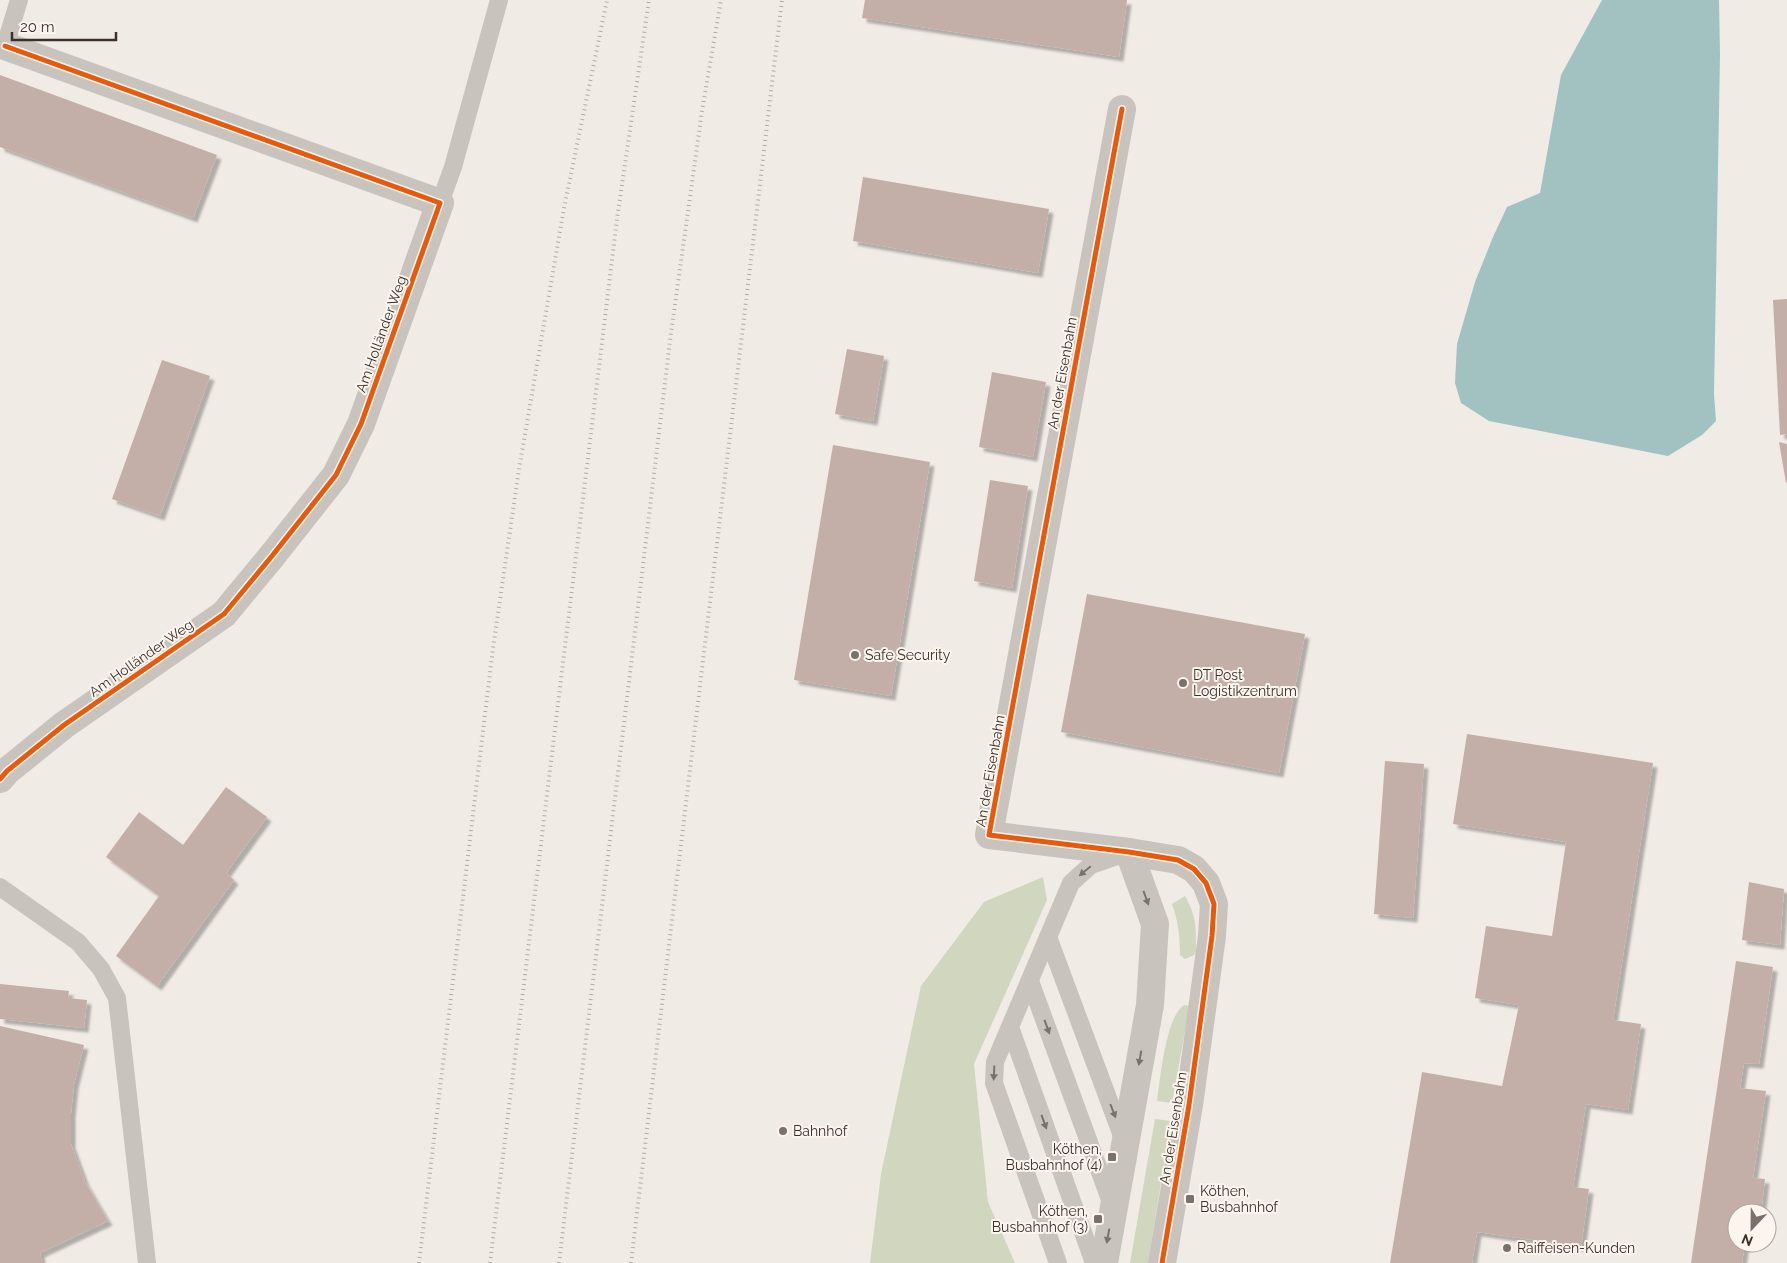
<svg xmlns="http://www.w3.org/2000/svg" width="1787" height="1263" font-family="Raleway,sans-serif">
	<style>
		.green { fill: #d1d6bf }
		.water { fill: #a1c2c1 }
		.building { fill: #c3afa7; filter: url(#shadow) }
		.lines { fill: none; stroke-linecap: round; stroke-linejoin: round }
		.service { stroke: #c9c3be; stroke-width: 18 }
		.minor { stroke: #c9c3be; stroke-width: 28 }
		.rail { stroke: #b1aca8; stroke-width: 4; stroke-dasharray: 1 4; stroke-linecap: butt }
		.cycleway-casing { stroke: #fbf5ee; stroke-width: 8 }
		.cycleway { stroke: #e8590c; stroke-width: 5 }
		.oneway { fill: #7b726d }
		.poi-dot { fill: #7a716c; stroke: #fbf5ee; stroke-width: 2 }
		.labels { text-anchor: middle; stroke-width: 4; stroke-linejoin: round; paint-order: stroke }
		.street-label { font-size: 14px; fill: #3b302b; stroke: #fbf5ee }
		.poi-label { font-size: 14px; fill: #3b302b; stroke: #fbf5ee; text-anchor: start }
	</style>
	<defs>
		<filter id="shadow"><feDropShadow dx="4.5" dy="4.5" stdDeviation="1" flood-color="#0004"/></filter>
	</defs>
	<rect width="100%" height="100%" fill="#f0ebe5"/>
	<g class="green">
		<polygon points="1043,877 1047,900 974,1064 988,1202 1015,1263 870,1263 881,1174 921,986 984,902"/>
		<path d="M1185 896C1197 918 1196 927 1196 952L1194 955 1185 959 1180 955C1180 936 1178 921 1172 904Z"/>
		<path d="M1185 1005 1189 1006V1009L1172 1103 1157 1101C1160 1081 1166 1013 1185 1005Z"/>
		<polygon points="1155,1119 1171,1121 1148,1263 1130,1263"/>
	</g>
	<polygon class="water" points="1602,0 1719,0 1720,55 1714,394 1716,421 1702,435 1668,456 1489,421 1461,403 1455,383 1457,344 1475,282 1493,237 1507,207 1540,193 1561,75"/>
	<g class="building">
		<polygon points="865,0 1127,0 1119,57 862,18"/>
		<polygon points="0,75 217,155 193,218 0,147"/>
		<polygon points="863,177 1049,209 1038,273 853,241"/>
		<polygon points="1787,299 1787,434 1780,435 1773,300"/>
		<polygon points="847,349 884,356 873,421 835,414"/>
		<polygon points="162,360 210,376 160,516 112,499"/>
		<polygon points="992,372 1046,382 1033,457 979,447"/>
		<polygon points="1779,442 1787,444 1787,482 1786,483"/>
		<polygon points="833,445 930,462 891,696 794,680"/>
		<polygon points="990,480 1028,486 1012,588 974,581"/>
		<polygon points="1087,594 1305,634 1279,773 1061,732"/>
		<polygon points="1467,734 1653,763 1613,1020 1641,1024 1628,1110 1586,1104 1573,1187 1589,1189 1581,1247 1477,1232 1472,1263 1390,1263 1422,1072 1502,1086 1519,1005 1475,998 1486,926 1552,936 1566,842 1453,824"/>
		<polygon points="1385,761 1424,764 1413,918 1374,914"/>
		<polygon points="226,787 267,817 226,873 234,880 157,986 116,956 159,896 106,857 139,812 183,845"/>
		<polygon points="1749,882 1784,889 1780,945 1742,940"/>
		<polygon points="1736,961 1773,967 1759,1064 1744,1063 1740,1088 1766,1091 1753,1178 1765,1179 1761,1213 1737,1213 1737,1243 1745,1243 1742,1263 1691,1263"/>
		<polygon points="0,984 69,991 68,998 87,1000 84,1028 0,1019"/>
		<polygon points="0,1026 84,1045 74,1084 71,1113 71,1144 85,1182 108,1221 40,1253 42,1263 0,1263"/>
	</g>
	<g class="lines">
		<g class="service">
			<polyline points="5,46 19,0"/>
			<polyline points="440,203 453,167 499,0"/>
			<polyline points="0,887 78,942 101,969 117,998 147,1263"/>
			<polyline points="1048,937 1124,1141"/>
			<polyline points="1030,981 1112,1205"/>
			<polyline points="1010,1027 1094,1263"/>
			<polyline points="1058,1263 994,1083 995,1062 1071,883 1091,865 1123,854"/>
		</g>
		<g class="minor">
			<polyline points="1122,109 989,835 1129,852 1178,860 1194,869 1206,883 1214,904 1212,936 1189,1105 1162,1263"/>
			<polyline points="0,779 7,771 64,725 224,614 272,556 336,475 361,424 440,203 5,46"/>
			<polyline points="1104,1263 1150,1005 1155,924 1129,852"/>
		</g>
		<g class="rail">
			<polyline points="419,1263 493,648 519,469 564,208 607,0"/>
			<polyline points="490,1263 617,219 649,0"/>
			<polyline points="559,1263 671,333 702,111 721,0"/>
			<polyline points="631,1263 782,0"/>
		</g>
		<g class="cycleway-casing">
			<g id="cycleway">
				<polyline points="1122,109 989,835 1129,852 1178,860 1194,869 1206,883 1214,904 1212,936 1189,1105 1162,1263"/>
				<polyline points="0,779 7,771 64,725 224,614 272,556 336,475 361,424 440,203 5,46"/>
			</g>
		</g>
		<use href="#cycleway" class="cycleway"/>
	</g>
	<defs><path id="oneway-solid" d="M-6-.8H1V-3.2L6.5 0L1 3.2V.8H-6Z" transform="scale(1.25)"/></defs>
	<g class="oneway">
		<use href="#oneway-solid" transform="translate(1085 871) rotate(140)"/>
		<use href="#oneway-solid" transform="translate(1146 898) rotate(70)"/>
		<use href="#oneway-solid" transform="translate(1047 1027) rotate(70)"/>
		<use href="#oneway-solid" transform="translate(1140 1058) rotate(100)"/>
		<use href="#oneway-solid" transform="translate(994 1073) rotate(93)"/>
		<use href="#oneway-solid" transform="translate(1113 1111) rotate(69)"/>
		<use href="#oneway-solid" transform="translate(1044 1122) rotate(70)"/>
		<use href="#oneway-solid" transform="translate(1108 1236) rotate(100)"/>
	</g>
	<g class="poi-dot">
		<circle cx="855" cy="655" r="5"/>
		<circle cx="1183" cy="683" r="5"/>
		<circle cx="783" cy="1131" r="5"/>
		<rect x="1107" y="1152" width="10" height="10" rx="2.5"/>
		<rect x="1185" y="1194" width="10" height="10" rx="2.5"/>
		<rect x="1093" y="1214" width="10" height="10" rx="2.5"/>
		<circle cx="1507" cy="1248" r="5"/>
	</g>
	<g class="labels">
		<g class="street-label">
			<text transform="translate(381 334) rotate(-70)" y="5">Am Holländer Weg</text>
			<text transform="translate(1062 373) rotate(-80)" y="5">An der Eisenbahn</text>
			<text transform="translate(141 658) rotate(-35)" y="5">Am Holländer Weg</text>
			<text transform="translate(990 771) rotate(-80)" y="5">An der Eisenbahn</text>
			<text transform="translate(1173 1128) rotate(-81)" y="5">An der Eisenbahn</text>
		</g>
		<g class="poi-label">
			<text x="865" y="660">Safe Security</text>
			<text x="1193" y="680">DT Post<tspan x="1193" dy="16">Logistikzentrum</tspan></text>
			<text x="793" y="1136">Bahnhof</text>
			<text x="1102" y="1154" text-anchor="end">Köthen,<tspan x="1102" dy="16">Busbahnhof (4)</tspan></text>
			<text x="1200" y="1196">Köthen,<tspan x="1200" dy="16">Busbahnhof</tspan></text>
			<text x="1088" y="1216" text-anchor="end">Köthen,<tspan x="1088" dy="16">Busbahnhof (3)</tspan></text>
			<text x="1517" y="1253">Raiffeisen-Kunden</text>
		</g>
	</g>
	<g transform="translate(1752 1228) rotate(202)"><circle r="24" fill="#fbf5ee" stroke="#aea6a0"/>
	<path d="M0-4L9 19L0 12L-9 19Z" fill="#7a716c"/>
	<text y="-8" font-size="14" font-weight="bold" text-anchor="middle" fill="#3b302b">N</text>
	</g>
	<path d="M12 32v8h104v-8" fill="none" stroke="#3b302b" stroke-width="2.5"/>
	<text x="20" y="32" font-size="15" fill="#3b302b" stroke="#fbf5ee" stroke-width="4" paint-order="stroke">20 m</text>
</svg>
